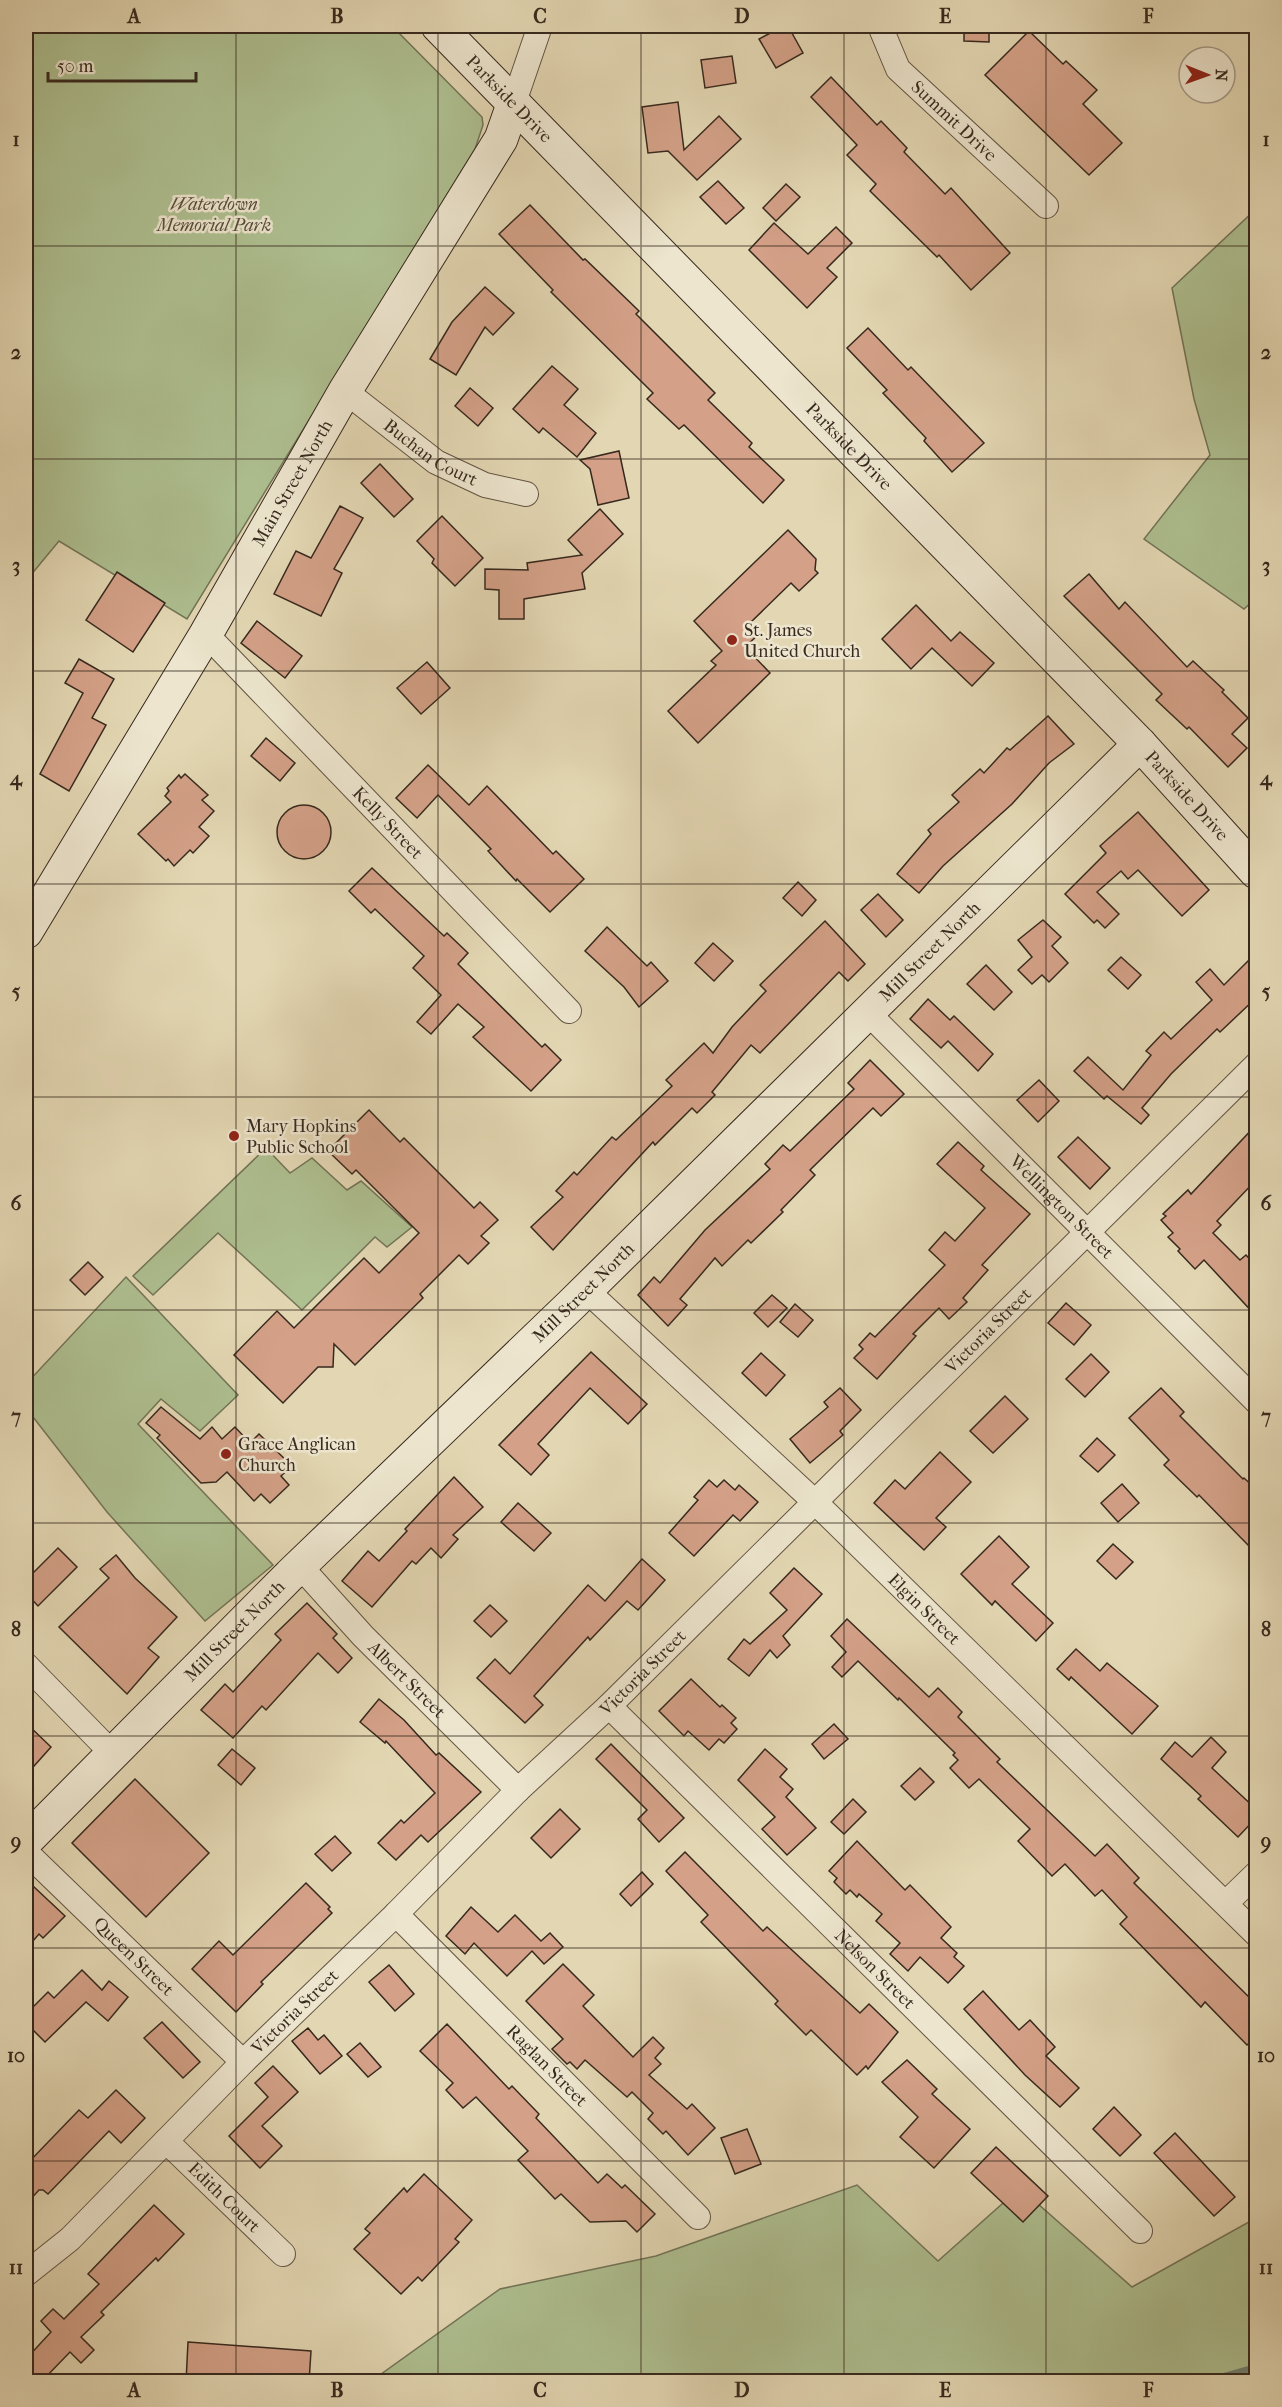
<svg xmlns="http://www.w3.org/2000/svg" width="1282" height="2407" font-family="'IM FELL French Canon',serif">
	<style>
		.green { fill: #aebf90; stroke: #727457; stroke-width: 1.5 }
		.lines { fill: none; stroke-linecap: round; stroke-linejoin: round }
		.stream { stroke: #6f8072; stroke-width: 6 }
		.building { fill: #d4a188; stroke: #37291e; stroke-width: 1.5 }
		.street-casing { stroke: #625443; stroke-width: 26 }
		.secondary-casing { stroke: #37291e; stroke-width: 35 }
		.street { stroke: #ede5ce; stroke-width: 24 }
		.secondary { stroke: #ede5ce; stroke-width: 33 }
		.grid { fill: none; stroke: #37291e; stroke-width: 1.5; stroke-opacity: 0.55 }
		.poi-dot { fill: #8f2418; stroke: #ede5ce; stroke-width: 2 }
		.labels { text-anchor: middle; stroke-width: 5; stroke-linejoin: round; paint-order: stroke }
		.street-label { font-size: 18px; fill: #37291e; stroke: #ede5ce }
		.park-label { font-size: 18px; font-style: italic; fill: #554e3a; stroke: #ede5ce }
		.poi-label { font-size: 18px; fill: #37291e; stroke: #ede5ce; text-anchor: start }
		.neatline { fill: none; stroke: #37291e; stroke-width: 2 }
		.grid-label { font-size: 20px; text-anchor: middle; font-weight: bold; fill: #37291e }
	</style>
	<rect width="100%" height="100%" fill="#e3d7b3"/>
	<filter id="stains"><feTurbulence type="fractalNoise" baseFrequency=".00333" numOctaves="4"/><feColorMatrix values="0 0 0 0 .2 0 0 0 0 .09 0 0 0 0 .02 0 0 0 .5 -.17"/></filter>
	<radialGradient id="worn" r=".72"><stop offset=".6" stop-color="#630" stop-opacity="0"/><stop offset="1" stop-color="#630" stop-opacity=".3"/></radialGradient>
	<g class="green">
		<polygon points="26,26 392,26 482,117 483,125 475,149 187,619 59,541 26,581"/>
		<polygon points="1256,209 1256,598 1244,609 1144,539 1210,455 1194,399 1172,288"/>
		<polygon points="266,1148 290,1173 312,1158 347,1190 361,1181 412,1227 387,1247 375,1237 302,1310 218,1233 153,1295 133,1276"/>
		<polygon points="126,1277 238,1395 200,1431 161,1399 138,1424 273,1565 205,1621 107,1512 26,1408 26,1384"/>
		<polygon points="857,2185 938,2261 1020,2188 1132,2287 1256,2218 1256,2381 370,2382 500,2289 656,2256"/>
	</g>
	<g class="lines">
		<polyline class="stream" points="1203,2382 1256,2367"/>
	</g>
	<g class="building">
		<polygon points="784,26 788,26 803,53 776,68 759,39"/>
		<polygon points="964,26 989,26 989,42 964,41"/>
		<polygon points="1029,31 1063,64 1066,61 1097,90 1083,104 1122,143 1089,175 985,75"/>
		<polygon points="732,56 736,83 705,88 701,60"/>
		<polygon points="831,77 877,125 881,121 907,148 904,152 945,194 951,188 1010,253 971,290 939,255 937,257 870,191 876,184 847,155 857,145 811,97"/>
		<polygon points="678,102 684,150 719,116 741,139 697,180 668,151 648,153 642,107"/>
		<polygon points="718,181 744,208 726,224 700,197"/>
		<polygon points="786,184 800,197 776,221 763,208"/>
		<polygon points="530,205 583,260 585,259 639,311 636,314 715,393 708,400 752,443 749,447 784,480 763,503 684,425 679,429 647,399 653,393 551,292 553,290 499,234"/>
		<polygon points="774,223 808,254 836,227 852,243 827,268 837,277 807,308 749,250"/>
		<polygon points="485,287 514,313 493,335 485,327 456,375 430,359 452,322"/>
		<polygon points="868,328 908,370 911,367 984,443 952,472 924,441 926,438 883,393 887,390 847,348"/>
		<polygon points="552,366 578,389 564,405 596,433 577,457 543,428 539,433 513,409"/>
		<polygon points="470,388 493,408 478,426 455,406"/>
		<polygon points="619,451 629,498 598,505 590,469 580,460"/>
		<polygon points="380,464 413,499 394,517 361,483"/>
		<polygon points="340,506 363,518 334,569 342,573 321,616 274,594 296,551 311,558"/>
		<polygon points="600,509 623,534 582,573 585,589 524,599 524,619 499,619 499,590 485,589 485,569 528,570 527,563 582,555 568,540"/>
		<polygon points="442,516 483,558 455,586 432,563 434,559 417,541"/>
		<polygon points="788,530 816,559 815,570 818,573 799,591 791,583 749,624 759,634 745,647 770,673 698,743 668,711 716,665 711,661 722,651 694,621"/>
		<polygon points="117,572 165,603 133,652 86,620"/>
		<polygon points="1089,574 1119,609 1125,602 1187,667 1193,661 1224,690 1222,692 1248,718 1232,734 1247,748 1228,767 1189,727 1187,729 1156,700 1162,694 1064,596"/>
		<polygon points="916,605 951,641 960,632 994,663 972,686 932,648 911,669 882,639"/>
		<polygon points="257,621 302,656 285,678 241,643"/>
		<polygon points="79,659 114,679 92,718 106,725 69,791 40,774 83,693 65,683"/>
		<polygon points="427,662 450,688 421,714 397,688"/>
		<polygon points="1048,716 1074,744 1049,763 1012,804 943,866 919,893 897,874 931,834 928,830 959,802 952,795 980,769 984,773 1007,748 1010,750"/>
		<polygon points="266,738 295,763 280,781 251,756"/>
		<polygon points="428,765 469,805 487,786 553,854 556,851 584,879 550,912 517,879 516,881 488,851 491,849 438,795 417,818 396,798"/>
		<polygon points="185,774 208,795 202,800 214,811 199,827 209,836 193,853 190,850 174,866 168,859 166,861 138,834 171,802 165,796 169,791 167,788 179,775 181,778"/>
		<circle cx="304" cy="832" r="27"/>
		<polygon points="1138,812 1209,890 1182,916 1138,870 1128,879 1121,871 1097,892 1119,914 1105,928 1097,920 1094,923 1065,894 1106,853 1100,846"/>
		<polygon points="372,868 444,936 447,933 468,953 458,964 542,1047 545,1044 561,1060 531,1091 473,1037 484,1027 458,1004 431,1034 417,1022 441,995 413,968 424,956 375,909 371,913 349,891"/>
		<polygon points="798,882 816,900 802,916 783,898"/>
		<polygon points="878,894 903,920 886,937 861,910"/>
		<polygon points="1043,920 1061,937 1052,946 1068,963 1049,982 1042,975 1032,984 1018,970 1032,957 1018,940"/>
		<polygon points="825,921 865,964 848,981 839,972 760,1053 751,1045 712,1092 715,1095 697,1113 692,1108 655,1145 653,1142 553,1250 531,1227 563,1197 556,1191 574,1172 577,1175 612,1137 616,1140 672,1086 666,1080 704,1043 713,1053 732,1027 766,991 760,985"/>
		<polygon points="607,927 647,966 651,962 668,981 639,1007 624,987 585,951"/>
		<polygon points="713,943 733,961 714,981 695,963"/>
		<polygon points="1257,952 1257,997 1220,1032 1217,1029 1171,1074 1142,1108 1149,1115 1141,1124 1107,1096 1104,1099 1074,1071 1088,1057 1123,1090 1151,1055 1146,1051 1164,1032 1171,1039 1212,1000 1196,982 1210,969 1224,985"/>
		<polygon points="1121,957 1141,975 1128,989 1108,970"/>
		<polygon points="986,965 1012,992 994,1010 967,984"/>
		<polygon points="928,999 950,1020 954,1016 993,1054 978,1071 948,1041 941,1048 910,1019"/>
		<polygon points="870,1060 904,1094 881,1116 873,1108 810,1170 815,1175 781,1210 783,1212 751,1243 748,1240 722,1266 715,1258 680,1299 687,1305 668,1326 638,1295 654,1277 660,1283 705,1230 770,1169 765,1164 783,1145 790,1151 854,1089 848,1083"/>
		<polygon points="1039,1080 1059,1101 1038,1122 1017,1100"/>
		<polygon points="369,1110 400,1142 404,1138 474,1208 480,1202 498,1220 481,1236 489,1243 468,1264 459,1255 420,1294 423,1298 355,1365 334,1344 333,1367 318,1367 283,1403 234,1355 277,1311 294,1328 364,1258 379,1273 419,1233 356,1170 352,1174 328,1151"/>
		<polygon points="1257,1124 1257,1179 1217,1221 1221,1225 1213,1233 1240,1260 1246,1255 1257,1267 1257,1317 1204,1260 1195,1269 1178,1251 1180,1249 1168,1237 1173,1233 1161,1220 1166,1216 1163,1214 1188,1190 1191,1194"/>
		<polygon points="1078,1137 1110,1168 1090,1189 1058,1157"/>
		<polygon points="958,1142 984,1166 981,1170 1030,1214 982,1265 988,1270 963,1298 967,1302 949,1319 939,1308 913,1334 916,1336 877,1379 854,1358 863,1349 859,1345 870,1333 875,1337 945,1265 929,1250 945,1232 955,1241 985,1208 937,1164"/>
		<polygon points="88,1262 103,1277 85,1295 70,1280"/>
		<polygon points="772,1295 787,1308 768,1327 754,1313"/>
		<polygon points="1066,1303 1091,1325 1074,1345 1048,1323"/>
		<polygon points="795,1304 813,1320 798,1337 780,1322"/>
		<polygon points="591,1352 647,1404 628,1424 590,1388 538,1444 549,1455 531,1475 499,1445"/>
		<polygon points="761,1353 785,1375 766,1396 742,1373"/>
		<polygon points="1091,1354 1109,1372 1085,1397 1066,1379"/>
		<polygon points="840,1388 861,1410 840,1431 843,1435 810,1463 790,1439 828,1407 824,1402"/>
		<polygon points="1161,1388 1184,1412 1180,1416 1243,1479 1244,1478 1257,1490 1257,1537 1248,1545 1199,1495 1197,1497 1164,1465 1169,1460 1129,1418"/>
		<polygon points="1005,1396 1028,1419 993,1453 970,1431"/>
		<polygon points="161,1407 200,1439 212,1427 222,1439 235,1427 250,1443 259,1434 292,1466 281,1476 289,1485 270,1503 261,1494 254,1501 227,1472 216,1482 201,1483 157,1438 160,1435 146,1423"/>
		<polygon points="1097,1438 1115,1455 1098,1472 1080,1456"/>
		<polygon points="940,1452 971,1482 936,1518 946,1527 924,1550 874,1503 895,1480 905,1489"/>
		<polygon points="454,1477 483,1507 453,1535 458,1539 441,1558 431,1548 416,1564 412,1561 372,1607 342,1581 368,1551 379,1561 407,1531 405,1529"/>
		<polygon points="709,1480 717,1487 724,1480 735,1490 739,1485 758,1502 740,1521 733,1515 694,1556 669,1533 698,1500 694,1497"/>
		<polygon points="1122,1484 1139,1503 1118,1522 1101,1503"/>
		<polygon points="518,1503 551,1533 534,1551 501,1522"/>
		<polygon points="999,1536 1029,1567 1012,1584 1053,1623 1036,1641 995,1601 992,1605 961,1574"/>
		<polygon points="1113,1544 1133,1562 1116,1579 1097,1561"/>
		<polygon points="58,1548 77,1567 38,1606 26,1593 26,1580"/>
		<polygon points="116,1555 135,1578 177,1617 148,1648 159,1657 127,1694 59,1627 109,1578 100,1569"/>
		<polygon points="642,1559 665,1580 638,1610 627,1601 590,1640 588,1637 534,1696 543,1705 525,1723 477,1678 495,1659 510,1674 588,1585 605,1601"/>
		<polygon points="794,1568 822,1594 783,1636 790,1645 777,1658 770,1650 749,1676 728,1659 744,1639 750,1644 787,1610 770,1593"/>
		<polygon points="307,1603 337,1634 333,1638 352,1658 338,1673 318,1653 266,1710 262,1706 233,1738 201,1710 225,1684 233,1692 281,1640 275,1634"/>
		<polygon points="490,1605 507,1621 491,1637 474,1621"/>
		<polygon points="847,1619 929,1697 938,1688 962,1712 958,1717 1000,1759 997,1762 1095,1856 1107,1844 1139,1878 1134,1883 1257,2005 1257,2036 1247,2045 1205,2002 1201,2007 1120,1924 1127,1917 1102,1890 1095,1896 1065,1864 1052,1876 1018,1841 1030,1829 979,1779 969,1788 950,1768 958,1760 953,1755 955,1753 899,1698 898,1700 858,1661 842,1677 832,1667 846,1652 831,1636"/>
		<polygon points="1076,1649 1100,1671 1107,1663 1158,1706 1132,1734 1071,1677 1069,1680 1057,1669"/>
		<polygon points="691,1679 720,1707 722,1705 736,1718 731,1723 737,1729 724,1743 719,1739 709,1750 688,1731 684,1736 659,1711"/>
		<polygon points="379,1699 404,1720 436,1755 439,1753 481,1792 428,1842 421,1835 396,1860 378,1843 401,1820 404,1823 435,1793 386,1741 385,1743 360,1722"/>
		<polygon points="26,1723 51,1747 26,1775"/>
		<polygon points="834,1724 848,1739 824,1759 812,1744"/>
		<polygon points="1211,1737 1226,1752 1212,1768 1257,1810 1257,1817 1238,1837 1198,1799 1201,1796 1161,1759 1175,1742 1192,1757"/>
		<polygon points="611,1744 684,1818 659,1842 638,1819 647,1810 596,1759"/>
		<polygon points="232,1749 255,1768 241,1785 218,1765"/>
		<polygon points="765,1749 787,1769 780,1777 793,1789 786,1797 816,1828 787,1855 762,1829 775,1817 738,1780"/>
		<polygon points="920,1768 934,1782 915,1800 901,1786"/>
		<polygon points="135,1779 209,1853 146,1917 72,1843"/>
		<polygon points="853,1799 866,1812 844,1834 831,1822"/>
		<polygon points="560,1809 580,1829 551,1858 531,1838"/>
		<polygon points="335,1836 351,1853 332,1871 315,1854"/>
		<polygon points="857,1841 905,1890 910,1885 951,1927 941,1938 957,1953 954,1957 964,1966 948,1983 920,1957 908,1971 890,1954 900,1943 876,1921 882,1914 859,1894 857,1897 850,1890 846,1894 834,1882 837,1878 829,1871"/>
		<polygon points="685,1852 763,1931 767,1927 860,2013 869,2004 898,2032 868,2069 866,2066 857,2075 811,2030 806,2035 775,2004 778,2001 701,1922 708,1915 666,1871"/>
		<polygon points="642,1872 653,1884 631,1906 620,1894"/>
		<polygon points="306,1883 330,1907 328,1909 332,1913 261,1982 263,1984 236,2012 192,1969 219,1941 233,1955"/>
		<polygon points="33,1886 65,1916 43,1938 39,1934 26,1949 26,1894"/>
		<polygon points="471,1907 498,1932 515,1915 541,1941 550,1933 563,1947 544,1964 532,1951 507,1976 474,1943 465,1954 446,1936"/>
		<polygon points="563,1964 594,1995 583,2006 633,2057 653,2037 664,2048 655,2058 661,2064 649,2075 687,2109 692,2104 715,2128 688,2155 666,2131 663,2134 648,2119 653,2113 632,2092 627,2097 585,2060 577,2069 570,2062 567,2064 552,2049 563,2039 526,2001"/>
		<polygon points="389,1965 414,1994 395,2011 369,1982"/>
		<polygon points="82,1970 102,1990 109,1981 128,1997 108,2021 86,2002 45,2042 26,2023 26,2014 48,1992 54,1998"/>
		<polygon points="983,1991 1019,2030 1030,2020 1055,2047 1046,2056 1079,2088 1060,2107 1025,2075 964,2009"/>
		<polygon points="162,2022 200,2062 183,2078 144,2038"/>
		<polygon points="447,2024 509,2089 512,2086 539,2114 536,2118 598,2183 607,2174 622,2188 625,2185 655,2214 637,2232 626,2221 590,2222 561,2194 555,2199 518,2160 528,2151 476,2097 463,2108 446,2090 453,2083 420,2051"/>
		<polygon points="308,2028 318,2040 324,2035 342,2056 320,2074 292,2041"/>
		<polygon points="360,2043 381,2067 368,2077 347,2054"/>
		<polygon points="907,2060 937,2089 932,2094 970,2129 934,2168 900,2137 918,2117 882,2082"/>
		<polygon points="273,2066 298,2092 262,2126 282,2146 260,2168 229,2136 268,2097 255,2083"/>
		<polygon points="116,2090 145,2118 121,2143 109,2131 48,2194 43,2190 39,2190 26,2204 26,2165 79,2110 88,2118"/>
		<polygon points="1114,2107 1141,2135 1120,2156 1093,2129"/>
		<polygon points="747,2129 761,2164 735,2174 721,2138"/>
		<polygon points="1175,2133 1235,2197 1214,2216 1154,2153"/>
		<polygon points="996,2147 1048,2196 1023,2222 971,2173"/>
		<polygon points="424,2174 472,2220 455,2239 459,2242 422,2281 418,2277 401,2294 354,2249 370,2233 365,2229 404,2188 407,2192"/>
		<polygon points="154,2205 184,2234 158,2261 156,2258 101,2312 104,2315 81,2337 94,2350 81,2363 70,2352 41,2382 30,2382 26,2377 26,2359 51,2332 41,2321 53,2309 64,2319 99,2284 88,2274"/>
		<polygon points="188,2342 311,2351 309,2382 186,2382"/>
	</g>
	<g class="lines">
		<g class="street-casing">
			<g id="street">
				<path id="s1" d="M880 26 898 69 1046 206"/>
				<polyline points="514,102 540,26"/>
				<path id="s2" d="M345 391 436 462 485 485 526 494"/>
				<path id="s3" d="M206 634 569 1011"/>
				<path id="s4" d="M868 1013 1256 1401"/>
				<path id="s5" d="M586 1290 815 1502 1256 1934"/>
				<path id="s6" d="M300 1566 363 1636 518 1790"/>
				<polyline points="26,1665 111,1752"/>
				<path id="s7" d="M609 1706 1140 2231"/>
				<path id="s8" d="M26 1852 243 2062"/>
				<polyline points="1226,1903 1256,1874"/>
				<path id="s9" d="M396 1914 698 2217"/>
				<path id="s10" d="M166 2141 283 2254"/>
				<path id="s11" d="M26 2274 70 2239 243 2062 396 1914 518 1790 609 1706 1256 1065"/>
			</g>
		</g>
		<g class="secondary-casing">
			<g id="secondary">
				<path id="s12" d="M438 26 1140 744 1256 872"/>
				<path id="s13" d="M26 932 206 634 345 391 501 139 514 102"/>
				<path id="s14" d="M26 1841 290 1575 573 1303 1140 744"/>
			</g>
		</g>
		<use href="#street" class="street"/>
		<use href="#secondary" class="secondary"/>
	</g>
	<path class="grid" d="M236 26V2382M438 26V2382M641 26V2382M844 26V2382M1046 26V2382M26 246H1256M26 459H1256M26 671H1256M26 884H1256M26 1097H1256M26 1310H1256M26 1523H1256M26 1736H1256M26 1948H1256M26 2161H1256"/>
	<g class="poi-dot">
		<circle cx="732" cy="640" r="6"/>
		<circle cx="234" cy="1136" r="6"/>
		<circle cx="226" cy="1454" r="6"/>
	</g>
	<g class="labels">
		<g class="street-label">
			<text dy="6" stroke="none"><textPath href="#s12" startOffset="102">Parkside Drive</textPath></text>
			<text dy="6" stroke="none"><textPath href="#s1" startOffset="123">Summit Drive</textPath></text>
			<text dy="6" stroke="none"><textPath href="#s12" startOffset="588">Parkside Drive</textPath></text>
			<text dy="6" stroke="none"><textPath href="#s2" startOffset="106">Buchan Court</textPath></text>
			<text dy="6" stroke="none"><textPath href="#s13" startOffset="522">Main Street North</textPath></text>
			<text dy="6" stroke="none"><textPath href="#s12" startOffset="1074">Parkside Drive</textPath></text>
			<text dy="6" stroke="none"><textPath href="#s3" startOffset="262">Kelly Street</textPath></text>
			<text dy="6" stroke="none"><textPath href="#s14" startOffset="1268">Mill Street North</textPath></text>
			<text dy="6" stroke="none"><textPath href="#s4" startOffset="274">Wellington Street</textPath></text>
			<text dy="6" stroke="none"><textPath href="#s14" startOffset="782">Mill Street North</textPath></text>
			<text dy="6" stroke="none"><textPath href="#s11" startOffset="1348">Victoria Street</textPath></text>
			<text dy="6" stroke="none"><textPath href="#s5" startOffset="465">Elgin Street</textPath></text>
			<text dy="6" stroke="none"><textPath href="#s14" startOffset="296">Mill Street North</textPath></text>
			<text dy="6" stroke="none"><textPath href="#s11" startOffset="862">Victoria Street</textPath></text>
			<text dy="6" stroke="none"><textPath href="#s6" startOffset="156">Albert Street</textPath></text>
			<text dy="6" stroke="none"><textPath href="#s8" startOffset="150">Queen Street</textPath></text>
			<text dy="6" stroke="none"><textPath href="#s7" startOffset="374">Nelson Street</textPath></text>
			<text dy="6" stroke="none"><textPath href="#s11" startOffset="376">Victoria Street</textPath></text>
			<text dy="6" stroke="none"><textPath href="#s9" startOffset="214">Raglan Street</textPath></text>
			<text dy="6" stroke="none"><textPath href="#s10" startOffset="81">Edith Court</textPath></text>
		</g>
		<g class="park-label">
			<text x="214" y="210">Waterdown<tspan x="214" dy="21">Memorial Park</tspan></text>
		</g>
		<g class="poi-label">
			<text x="744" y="636">St. James<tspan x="744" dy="21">United Church</tspan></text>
			<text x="246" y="1132">Mary Hopkins<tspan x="246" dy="21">Public School</tspan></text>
			<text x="238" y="1450">Grace Anglican<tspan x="238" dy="21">Church</tspan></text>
		</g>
	</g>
	<rect width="1282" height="2407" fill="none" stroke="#e3d7b3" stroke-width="66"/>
	<g transform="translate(1207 75) rotate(91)"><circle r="28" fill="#ede5ce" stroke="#a49a88" stroke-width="1.5"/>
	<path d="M0-4.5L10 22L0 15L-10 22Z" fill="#8f2418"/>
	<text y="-9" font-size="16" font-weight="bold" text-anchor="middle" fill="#37291e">N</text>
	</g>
	<path d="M48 72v9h148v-9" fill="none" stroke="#37291e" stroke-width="3"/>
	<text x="57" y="72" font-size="18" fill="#37291e" stroke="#ede5ce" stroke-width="4.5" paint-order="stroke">50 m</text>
	<rect x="33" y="33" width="1216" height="2341" class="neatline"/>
	<g class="grid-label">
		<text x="134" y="23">A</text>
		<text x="337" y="23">B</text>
		<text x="540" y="23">C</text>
		<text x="742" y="23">D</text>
		<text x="945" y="23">E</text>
		<text x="1148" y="23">F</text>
		<text x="16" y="146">1</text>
		<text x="1266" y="146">1</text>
		<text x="16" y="359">2</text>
		<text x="1266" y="359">2</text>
		<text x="16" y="572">3</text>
		<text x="1266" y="572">3</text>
		<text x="16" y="785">4</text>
		<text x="1266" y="785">4</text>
		<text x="16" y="998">5</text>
		<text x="1266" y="998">5</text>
		<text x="16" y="1210">6</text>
		<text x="1266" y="1210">6</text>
		<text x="16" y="1423">7</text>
		<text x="1266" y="1423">7</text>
		<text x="16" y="1636">8</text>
		<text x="1266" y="1636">8</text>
		<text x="16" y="1849">9</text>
		<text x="1266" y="1849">9</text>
		<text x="16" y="2062">10</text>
		<text x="1266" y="2062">10</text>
		<text x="16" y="2274">11</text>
		<text x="1266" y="2274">11</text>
		<text x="134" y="2397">A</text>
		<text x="337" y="2397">B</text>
		<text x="540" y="2397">C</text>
		<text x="742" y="2397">D</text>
		<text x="945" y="2397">E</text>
		<text x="1148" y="2397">F</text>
	</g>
	<rect width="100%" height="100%" filter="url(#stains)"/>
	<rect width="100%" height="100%" fill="url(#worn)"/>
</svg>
